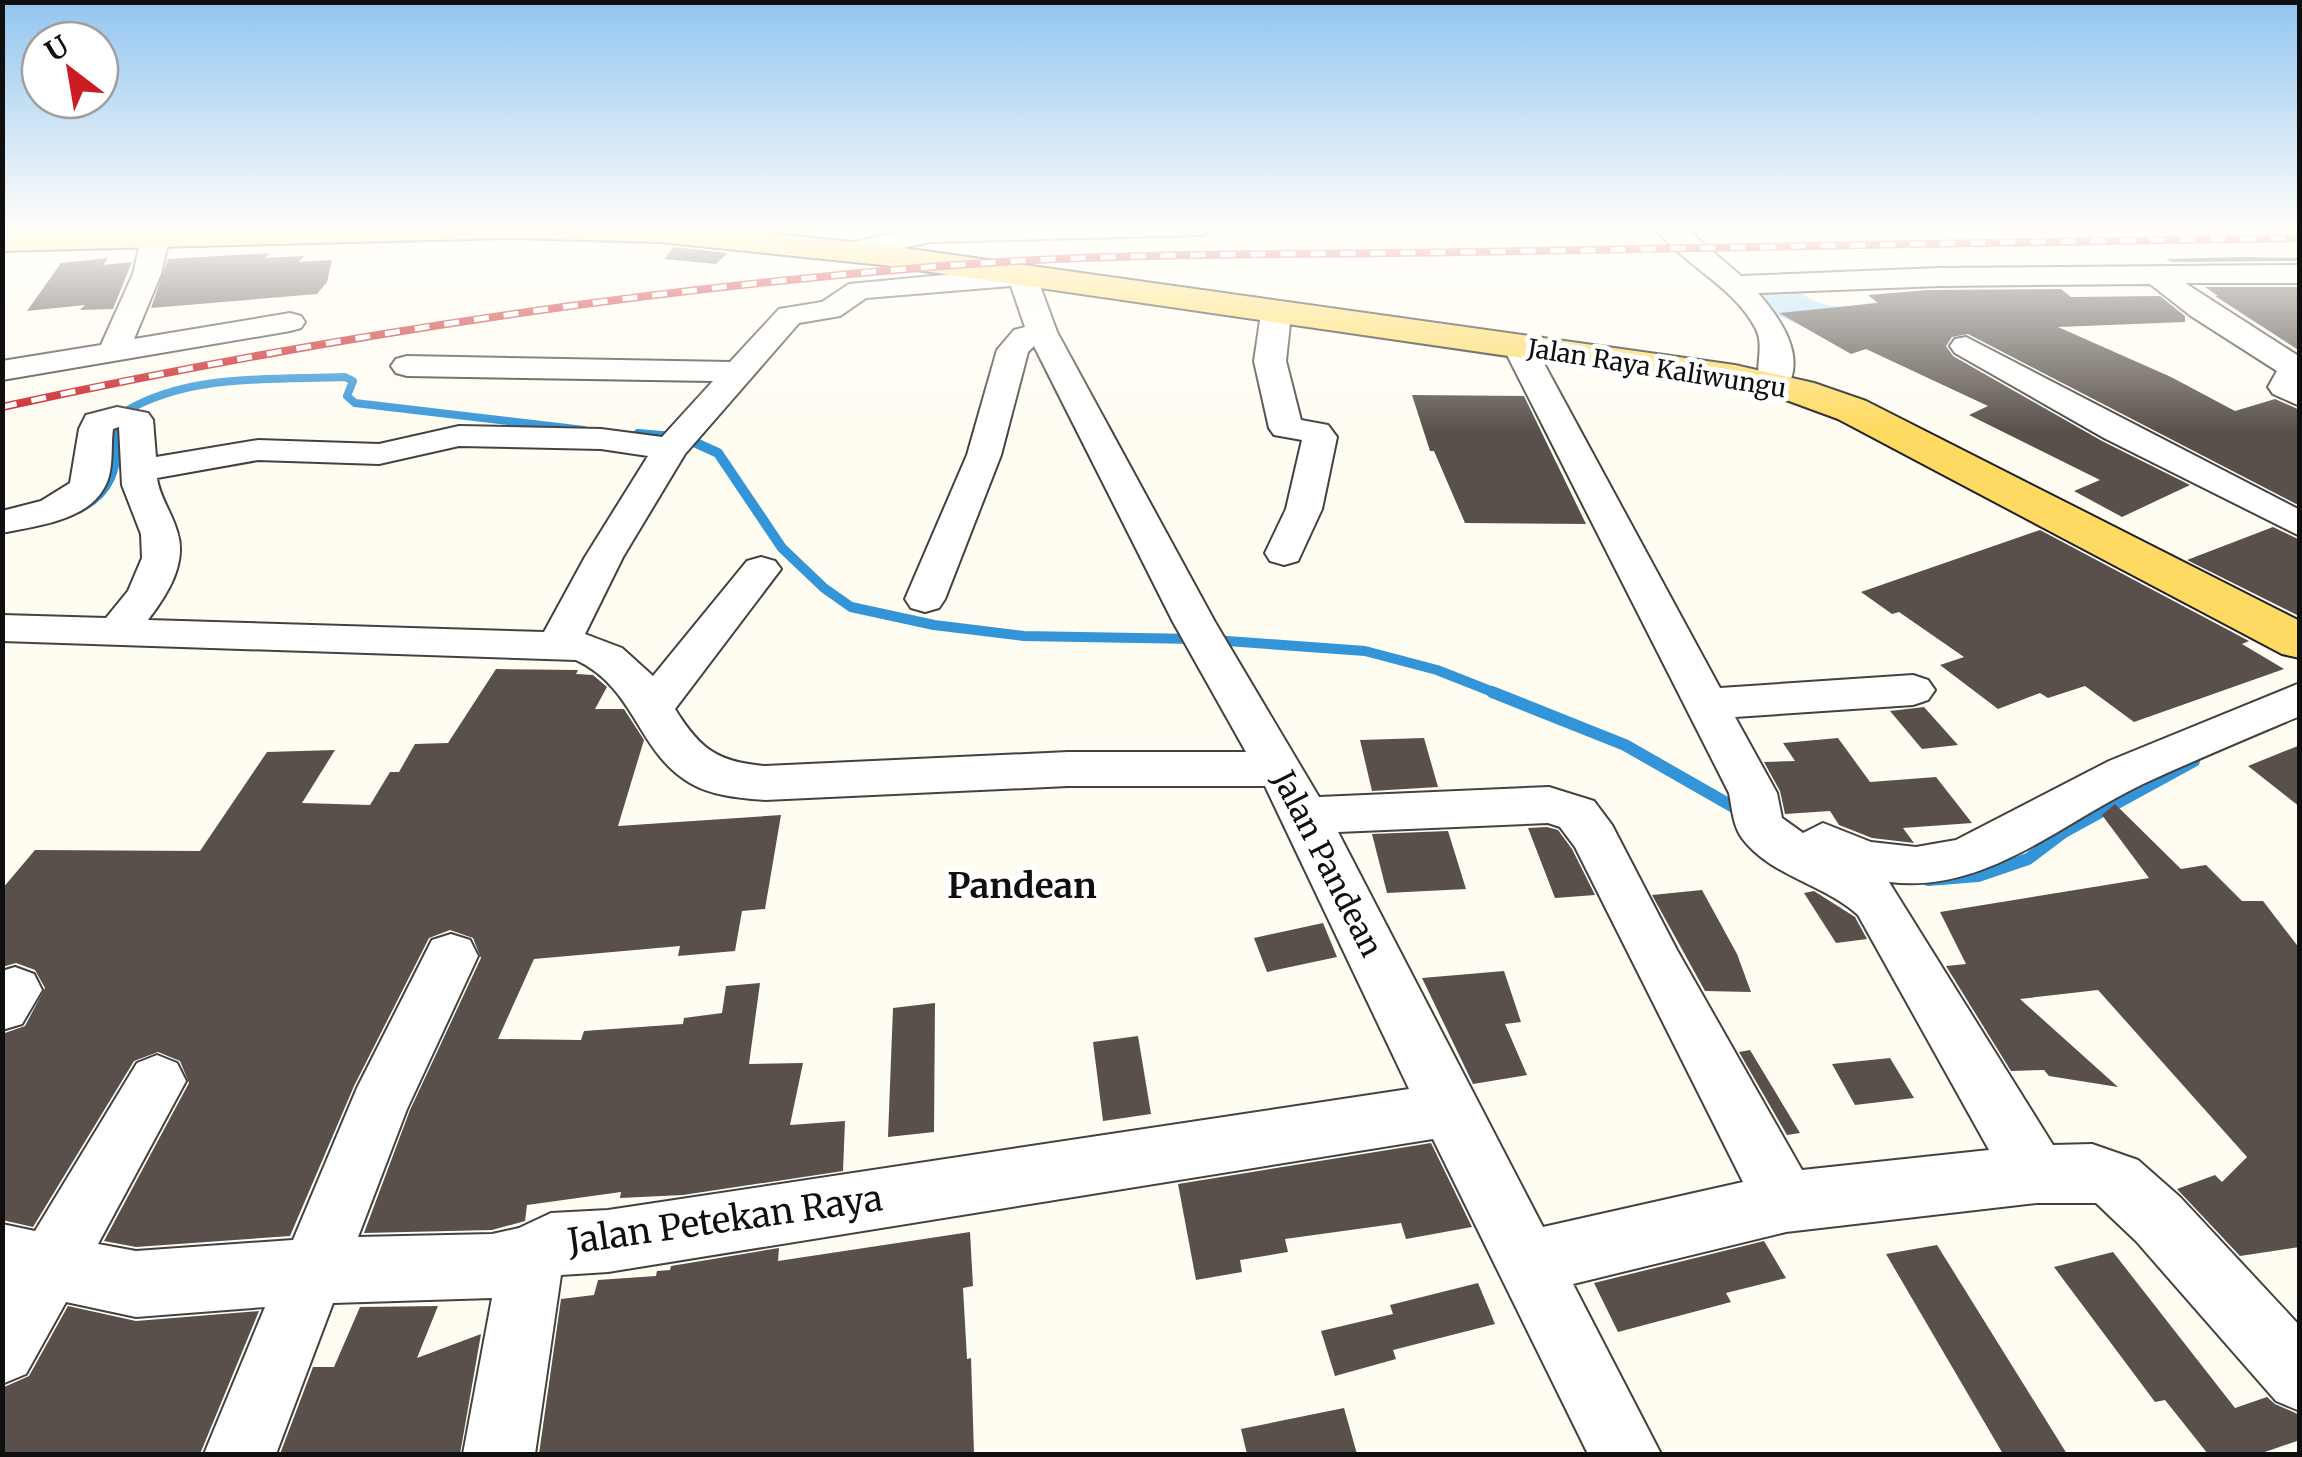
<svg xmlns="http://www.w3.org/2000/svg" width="2302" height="1457" font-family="Merriweather,serif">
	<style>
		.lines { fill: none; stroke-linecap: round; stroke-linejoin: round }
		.stream-far2 { stroke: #3395d7; stroke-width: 8 }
		.stream-far1 { stroke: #3395d7; stroke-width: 10 }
		.stream { stroke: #3395d7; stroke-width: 12 }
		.river { fill: #b2dffb; fill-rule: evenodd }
		.building { fill: #59504b }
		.minor-casing { stroke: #424242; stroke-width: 4 }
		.primary-casing { stroke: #202020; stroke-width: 4 }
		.minor { fill: #fff; fill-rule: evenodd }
		.primary { fill: #ffda62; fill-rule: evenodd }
		.rail-casing { stroke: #cb1c23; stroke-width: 8 }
		.rail { stroke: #fff; stroke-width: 5; stroke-dasharray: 15; stroke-linecap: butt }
		.labels { text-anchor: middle; stroke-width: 10; stroke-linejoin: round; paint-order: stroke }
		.far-street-label { font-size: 25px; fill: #0f0f0f; stroke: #fff }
		.street-label { font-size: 30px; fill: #0f0f0f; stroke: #fff }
		.quarter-label { font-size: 35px; font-weight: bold; fill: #0f0f0f; stroke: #fff }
		.near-street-label { font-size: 35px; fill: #0f0f0f; stroke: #fff }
	</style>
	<rect width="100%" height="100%" fill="#fffcf2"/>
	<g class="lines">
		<path class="stream-far2" d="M119 433 123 413C187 373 272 380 345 377L353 381 347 396 355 403 584 430"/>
		<g class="stream-far1">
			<polyline points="638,434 685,438 718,453 782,548 824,588 851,607 934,625 1024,636 1195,639"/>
			<path d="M78 509C114 491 115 467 119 430"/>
			<polyline points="1213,640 1365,651 1437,670 1498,694"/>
		</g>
		<g class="stream">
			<polyline points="1492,692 1625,745 1744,813"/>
			<polyline points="1928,880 1978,876 2028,859 2064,832 2194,761"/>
		</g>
		<path class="river" d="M1768 277C1791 283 1808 303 1833 306 1858 310 1878 295 1903 302L1909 311C1878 356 1774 329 1746 290L1753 281Z"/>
	</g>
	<g class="building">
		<polygon points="674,247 728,253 716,264 664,259"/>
		<polygon points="269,253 265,258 304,256 299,262 332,260 327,282 317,294 151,308 168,259"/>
		<polygon points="2241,257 2300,258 2300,261 2171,262 2166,259"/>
		<polygon points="108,258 103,265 132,262 113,309 80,310 85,305 27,311 61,263"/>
		<polygon points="2205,287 2300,287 2300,351 2215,296 2218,296"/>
		<polygon points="2061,289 2071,297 2160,296 2185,316 2185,322 2058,327 2171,377 2235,411 2275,399 2300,410 2300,506 1968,334 1952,337 1946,346 1953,356 2102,441 2190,485 2122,517 2074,491 2100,480 1969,415 1988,406 1866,349 1851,354 1779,313 1878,303 1868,295 1928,290"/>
		<polygon points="1412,395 1524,396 1586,524 1465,523 1434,451 1430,451"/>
		<polygon points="2273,527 2300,540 2299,616 2187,560"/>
		<polygon points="2040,530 2249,641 2242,644 2284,669 2134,722 2085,686 2048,698 2040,693 1998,709 1940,665 1964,657 1899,612 1892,614 1861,592"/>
		<polygon points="496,669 578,670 576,674 593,675 607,687 595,709 624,709 644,740 618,826 781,815 765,909 742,911 735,951 678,956 680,946 534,959 498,1039 581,1040 584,1031 683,1024 684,1018 722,1013 726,986 760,983 749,1064 803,1063 790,1125 845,1121 843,1171 683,1195 620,1198 621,1192 527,1205 525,1221 492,1230 364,1233 410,1110 481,958 473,938 450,930 429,938 354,1086 290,1236 136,1247 104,1241 189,1083 180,1061 158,1052 134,1061 33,1227 2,1220 2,1034 25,1026 45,988 35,970 16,963 2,967 2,889 35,850 200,851 267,752 335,750 302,803 370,805 390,772 399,772 415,744 448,743"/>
		<polygon points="1924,707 1958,745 1922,749 1890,711"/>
		<polygon points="1424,738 1438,787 1372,791 1360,740"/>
		<polygon points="1838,738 1870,782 1936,777 1972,823 1903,828 1914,843 1872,838 1839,825 1830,811 1785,814 1780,791 1764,762 1795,761 1783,743"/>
		<polygon points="2300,745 2300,807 2248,766"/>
		<polygon points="2115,804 2181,869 2206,865 2242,901 2263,901 2300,949 2300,1247 2240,1256 2177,1189 2215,1175 2222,1182 2247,1157 2098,990 2020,999 2118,1087 2049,1076 2044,1070 2011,1071 1946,966 1966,964 1940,912 2149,878 2102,815"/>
		<polygon points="1547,827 1558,830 1572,849 1595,895 1555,898 1528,828"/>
		<polygon points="1448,831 1466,889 1387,893 1372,834"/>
		<polygon points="1702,890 1737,954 1751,992 1705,991 1652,895"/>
		<polygon points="1814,891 1855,917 1867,939 1836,943 1804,893"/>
		<polygon points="1323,923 1337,957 1267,972 1254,938"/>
		<polygon points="1504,971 1521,1022 1505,1024 1527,1075 1473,1084 1422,978"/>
		<polygon points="935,1003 934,1132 888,1137 893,1008"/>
		<polygon points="1138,1036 1151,1114 1103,1121 1093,1042"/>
		<polygon points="1750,1050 1800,1133 1787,1135 1739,1052"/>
		<polygon points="1890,1058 1914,1098 1855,1105 1832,1064"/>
		<polygon points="1431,1143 1472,1227 1406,1239 1401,1223 1285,1239 1288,1252 1240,1260 1242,1272 1196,1280 1178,1184"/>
		<polygon points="970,1232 973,1286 963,1288 967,1359 971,1358 974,1454 539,1454 561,1299 594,1295 598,1280 656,1276 657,1271 670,1270 671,1266 779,1248 778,1261"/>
		<polygon points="1764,1241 1786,1278 1726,1293 1731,1302 1618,1332 1594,1283"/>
		<polygon points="1937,1245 2067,1454 2003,1454 1886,1254"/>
		<polygon points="2113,1252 2235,1408 2267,1397 2275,1404 2300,1415 2300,1440 2259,1454 2208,1454 2165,1400 2155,1402 2054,1267"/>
		<polygon points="1478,1283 1495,1324 1393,1350 1396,1359 1335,1376 1321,1331 1393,1314 1390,1305"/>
		<polygon points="68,1306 136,1321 259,1311 200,1454 2,1454 2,1388 29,1376"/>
		<polygon points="438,1306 417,1358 481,1334 460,1454 280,1454 313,1367 334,1367 360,1307"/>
		<polygon points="1344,1408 1357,1454 1247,1454 1241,1429"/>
	</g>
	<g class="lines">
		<g class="minor-casing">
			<g id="minor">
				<polygon points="740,227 774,227 744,247 724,247 720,241"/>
				<polygon points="924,227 1215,227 1202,235 931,242 846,260 832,252 836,246"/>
				<path d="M1654 227H1684L1741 276 1939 268 2300 265V283H2185L2300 357V406L2273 394 2268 387 2277 371 2191 316 2150 284 1939 286 1758 293C1780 318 1808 357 1785 391H1763C1751 374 1766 349 1756 329 1733 285 1683 265 1654 227Z"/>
				<polygon points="155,231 169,239 161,274 134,339 290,313 301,316 305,322 301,328 290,331 2,380 2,361 101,345 133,274 141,239"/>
				<path d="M1017 268 1033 272 1037 278 1057 332 1215 622 1319 797 1549 787 1594 801 1612 825 1677 950 1802 1170 1989 1150 1858 915C1824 884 1770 876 1742 838 1733 826 1732 808 1729 793L1503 347 1508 340H1530L1535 347 1720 688 1913 675 1928 680 1935 690 1928 700 1913 705 1735 717 1777 793 1782 818 1803 833 1823 823 1871 842 1916 847 1956 840 2109 761 2300 683V716C2248 738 2195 760 2143 784 2061 823 1985 894 1889 882L2053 1145 2092 1144 2138 1160 2180 1197 2300 1326V1411L2276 1401 2136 1241 2096 1203H2037L1786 1232 1573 1284 1661 1454H1588L1433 1139 608 1272 561 1275 535 1454H463L492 1298 333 1303 276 1454H204L265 1307 136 1317 66 1302 26 1374 2 1384V1224L35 1231 137 1063 157 1055 177 1063 186 1081 98 1244 136 1251 293 1240 357 1088 432 940 451 934 470 940 478 956 407 1109 358 1237 492 1234 519 1228 551 1213 608 1210 1409 1089 1265 786H1068L765 800C740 798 712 796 690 783 637 752 636 688 576 660L2 641V615L106 618 128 591 142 558 141 534 122 485 119 427 113 429C111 444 113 461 109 476 97 520 40 525 2 533V511L41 501 70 483 79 429 86 415 117 407 148 413 153 420 156 457 258 440 379 444 459 426 601 429 662 437 713 381 407 376 396 373 391 366 396 359 407 356 730 362 779 309 822 302 849 284ZM1011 286 1025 327 1014 330 997 350 967 455 905 599 911 608 925 612 939 608 945 599 1001 455 1028 352 1034 346 1173 622 1246 752H1068L765 766C717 762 700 749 675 709L781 569 775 561 761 557 747 561 653 676 622 648 585 634 623 557 685 454 799 323 840 316 866 298ZM459 446 601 449 648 456 585 557 544 632 148 620C167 595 188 563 177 531 172 513 159 496 157 478L258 460 379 464ZM1548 823 1560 827 1575 847 1743 1182 1543 1227 1338 832Z"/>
				<polygon points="1276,305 1287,308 1291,314 1286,361 1301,420 1328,425 1337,437 1322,509 1298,561 1284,565 1270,561 1265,553 1286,509 1302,440 1274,435 1269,428 1254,361 1261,314 1265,308"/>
				<polygon points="1966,337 2300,510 2300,536 2104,438 1955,353 1950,346 1955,339"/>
				<polygon points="15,967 34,974 42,990 22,1024 2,1030 2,971"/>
			</g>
		</g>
		<g class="primary-casing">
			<polygon id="primary" points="151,227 709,227 882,245 1735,365 1814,383 1866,401 2300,621 2300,658 2282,654 1838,419 1789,401 1735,389 882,265 659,242 513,238 2,251 2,231"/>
		</g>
		<use href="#minor" class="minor"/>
		<use href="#primary" class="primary"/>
		<g class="rail-casing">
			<path id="rail" d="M2 407C312 339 626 291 942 266 1116 252 1290 255 1464 252 1743 248 2021 241 2300 238"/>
		</g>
		<use href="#rail" class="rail"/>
	</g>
	<linearGradient id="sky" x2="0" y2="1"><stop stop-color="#92c5f0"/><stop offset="0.53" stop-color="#fffef9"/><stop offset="1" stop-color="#fffef9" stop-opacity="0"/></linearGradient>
	<rect width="2302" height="431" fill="url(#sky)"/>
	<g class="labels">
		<g class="far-street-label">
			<text transform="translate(1657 368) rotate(9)" y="9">Jalan Raya Kaliwungu</text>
		</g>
		<g class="street-label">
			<text transform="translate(1327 864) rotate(63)" y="10">Jalan Pandean</text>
		</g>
		<g class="quarter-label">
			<text x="1022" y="898">Pandean</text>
		</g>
		<g class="near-street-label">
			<text transform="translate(725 1220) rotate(-8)" y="12">Jalan Petekan Raya</text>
		</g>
	</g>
	<rect width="2302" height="1457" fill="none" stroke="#0f0f0f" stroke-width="10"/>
	<g transform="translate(70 70) rotate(329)"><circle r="48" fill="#ffffff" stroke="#9f9f9f" stroke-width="2.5"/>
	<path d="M0-8L18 38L0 25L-18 38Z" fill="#cb1c23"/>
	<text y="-15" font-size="28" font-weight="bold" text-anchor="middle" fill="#0f0f0f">U</text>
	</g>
</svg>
